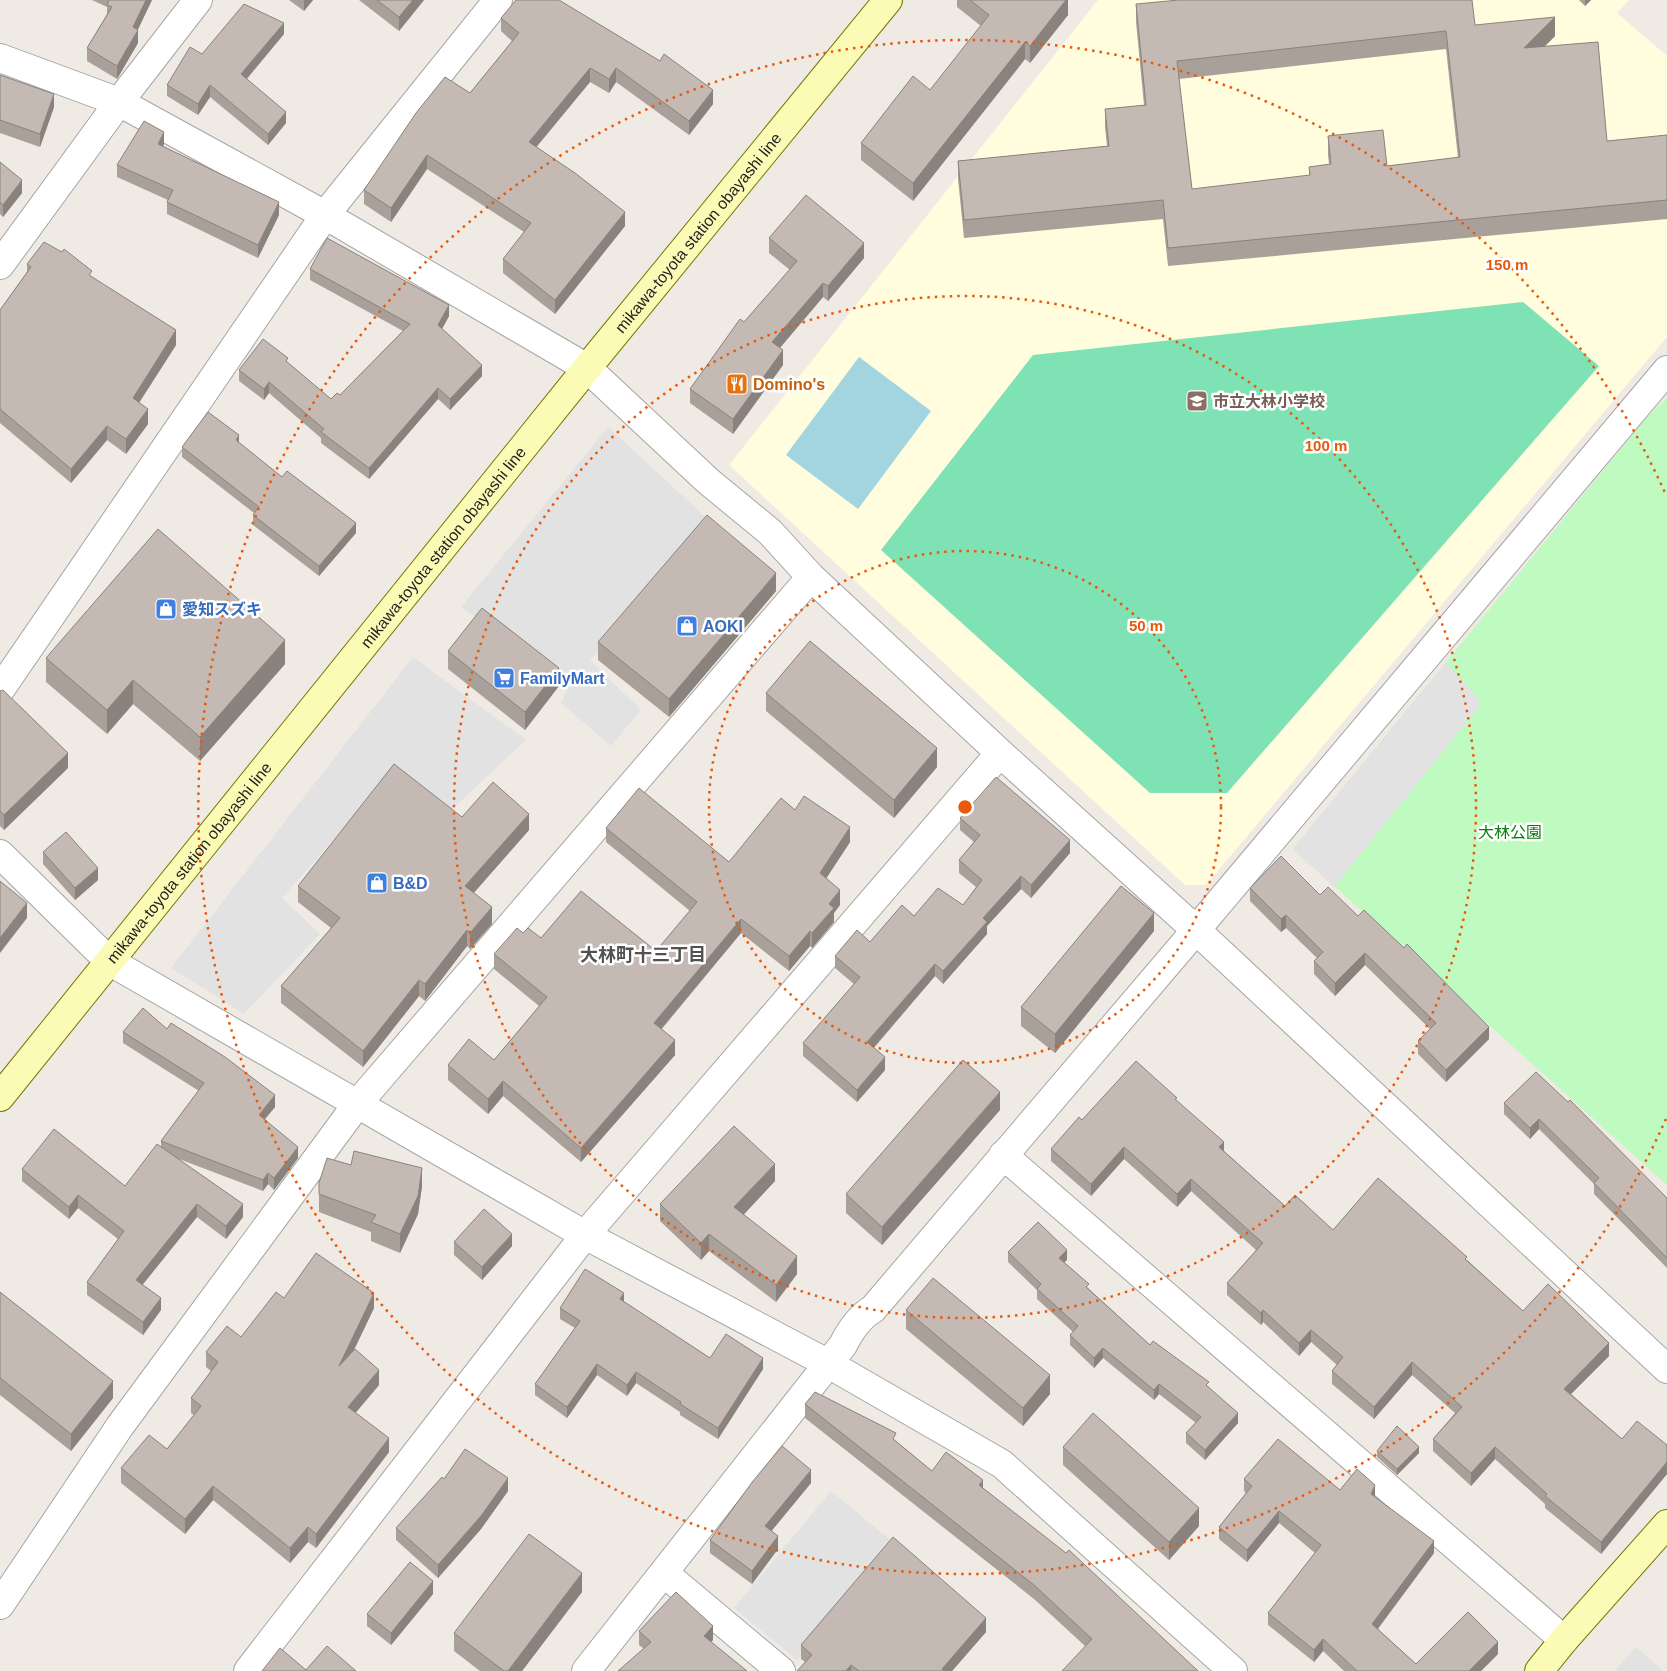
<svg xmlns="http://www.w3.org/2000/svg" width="1667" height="1671" font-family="Arial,'Noto Sans JP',sans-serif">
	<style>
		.education { fill: #fffddd }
		.park { fill: #bffbc0 }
		.pitch { fill: #7fe2b5 }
		.parking { fill: #e2e2e2 }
		.water { fill: #a2d5df }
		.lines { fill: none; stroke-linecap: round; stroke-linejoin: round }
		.street-casing { stroke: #a5a5a5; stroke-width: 30 }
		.secondary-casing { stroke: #747901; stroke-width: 30 }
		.street { stroke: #fff; stroke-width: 28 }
		.secondary { stroke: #fcfbb6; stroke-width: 28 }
		.wall { fill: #a9a09a; fill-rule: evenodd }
		.shaded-wall { fill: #89827d }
		.building { fill: #c4bab3; stroke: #89827d; fill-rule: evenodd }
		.ring { fill: none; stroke: #e8590c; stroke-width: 2.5; stroke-dasharray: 2.5 5 }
		.labels { text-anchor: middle; stroke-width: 5; stroke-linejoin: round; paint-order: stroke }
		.street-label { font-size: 16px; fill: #1e1e1e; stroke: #fff }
		.food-label { font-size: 16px; font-weight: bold; fill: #c56008; stroke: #fff; text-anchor: start }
		.education-label { font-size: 16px; font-weight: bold; fill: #785e54; stroke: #fff; text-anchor: start }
		.shop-label { font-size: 16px; font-weight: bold; fill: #366cbe; stroke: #fff; text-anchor: start }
		.park-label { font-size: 16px; fill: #08810a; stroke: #fff }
		.neighbourhood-label { font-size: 18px; font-weight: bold; fill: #515151; stroke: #fff }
		.centre { fill: #e8590c; stroke: #fff; stroke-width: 2.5 }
		.ring-label { font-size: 15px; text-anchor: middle; font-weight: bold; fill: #e8590c; stroke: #fff; stroke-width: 5; stroke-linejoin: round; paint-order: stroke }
	</style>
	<rect width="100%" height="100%" fill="#efebe4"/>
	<polygon class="education" points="1098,0 1629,0 1617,13 1667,56 1667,337 1206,885 1185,885 729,465"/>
	<polygon class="park" points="1667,398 1667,1185 1293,849 1647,417"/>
	<polygon class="pitch" points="1523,302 1599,366 1227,793 1150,793 881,550 1033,355"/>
	<g class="parking">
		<polygon points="608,427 711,522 590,660 641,710 611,746 561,703 569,686 461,607"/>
		<polygon points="413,657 526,740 450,811 393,772 282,898 320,934 244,1014 171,968"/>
		<polygon points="1446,662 1482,703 1334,887 1293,849"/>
		<polygon points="831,1491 894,1543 797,1660 734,1608"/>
		<polygon points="1636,1647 1664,1671 1615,1671"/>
	</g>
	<polygon class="water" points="859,357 931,411 858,509 786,455"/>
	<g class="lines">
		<g class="street-casing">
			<g id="street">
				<polyline points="0,58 119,102 325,215 587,368 708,481 770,532 811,577 1000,753 1196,930 1667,1369"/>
				<polyline points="0,265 119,102 198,0"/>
				<polyline points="0,690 325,215 498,0"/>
				<polyline points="0,854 109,961 585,1235 827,1363 1002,1464 1233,1671"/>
				<polyline points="1003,1155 1564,1640"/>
				<polyline points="664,1573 781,1671"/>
				<polyline points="0,1605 120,1426 358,1103 811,577"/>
				<polyline points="248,1671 585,1235 1000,753"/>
				<path d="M586 1671 843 1345C850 1331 859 1317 873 1309L1196 930 1667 370"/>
			</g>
		</g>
		<g class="secondary-casing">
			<g id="secondary">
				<path id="s1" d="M0 1097 587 368 888 0"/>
				<polyline points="1539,1671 1564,1640 1667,1524"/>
			</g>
		</g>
		<use href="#street" class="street"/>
		<use href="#secondary" class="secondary"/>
	</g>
	<g class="wall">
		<polygon points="92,0 152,0 137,30 138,43 117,79 87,61 87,48 107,14 107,7"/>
		<polygon points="289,0 313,0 304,11"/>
		<polygon points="359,0 424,0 399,31"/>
		<polygon points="957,0 1068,0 1068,15 1030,63 1025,59 913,201 861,160 861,143 930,90 981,26 957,7"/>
		<polygon points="1579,0 1591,0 1585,6"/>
		<path d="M1136 4 1475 25 1555 36 1544 47 1607 141 1667 135V219L1168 266 1163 219 964 238 958 179V161L1107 146 1105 127V109L1144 105 1136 22ZM1446 49 1458 158 1387 166 1328 136V155L1329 164 1309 167V176L1192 189 1179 79Z"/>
		<polygon points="501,18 713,104 689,135 616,82 609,93 590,82 536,147 625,226 555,314 503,273 503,259 524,232 427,169 391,222 364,204 364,190 470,93 512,41 501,31"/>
		<polygon points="284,34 247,79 286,123 268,145 210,97 198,115 167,96 167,85 202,54"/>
		<polygon points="0,75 54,107 40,147 0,133"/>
		<polygon points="164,144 163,146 279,215 258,258 167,214 167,202 168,200 117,177 117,165"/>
		<polygon points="0,162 22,193 3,217 0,214"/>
		<polygon points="769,238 864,258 828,301 823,297 780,348 783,365 733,434 690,403 690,389 744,322 790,270 769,253"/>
		<polygon points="27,264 92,277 176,345 139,403 148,424 126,454 107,440 71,483 0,423 0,310 27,272"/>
		<polygon points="310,269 449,316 442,329 482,376 450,410 438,399 369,479 321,443 321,438 269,393 264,400 239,381 239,370 288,363 331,399 340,395 403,331 310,280"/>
		<polygon points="239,443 282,477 356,533 319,576 253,525 253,515 254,513 182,457 182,447"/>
		<polygon points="776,591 669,717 598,660 598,642"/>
		<polygon points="448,651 559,686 525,730 448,669"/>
		<polygon points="46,658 285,664 200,761 133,704 107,734 46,682"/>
		<polygon points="0,691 68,768 4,830 0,826"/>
		<polygon points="766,693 937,767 894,818 766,711"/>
		<polygon points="795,810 850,842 826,878 840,905 834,913 834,922 812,948 810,946 789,971 741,933 662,1029 675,1055 581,1162 503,1096 488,1114 448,1080 448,1065 494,1060 539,1006 494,969 494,954 523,933 541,938 656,951 690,911 606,842 606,828 729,862"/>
		<polygon points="462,817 529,830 473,893 492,924 470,949 467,946 425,1001 419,996 363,1067 281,1003 281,986 331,928 298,902 298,886"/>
		<polygon points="960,818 1070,853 1031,898 1021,889 987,926 987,934 943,984 935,976 874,1048 885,1070 857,1102 803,1056 803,1043 854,984 835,968 835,956 870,942 914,916 963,905 976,887 959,873 959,860 974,842 960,830"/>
		<polygon points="43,852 98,880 75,900 43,864"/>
		<polygon points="1250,888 1320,895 1358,916 1489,1039 1446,1082 1418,1054 1418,1041 1430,1029 1365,965 1335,996 1314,974 1314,961 1317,958 1286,928 1281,932 1250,901"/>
		<polygon points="1154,931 1055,1053 1021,1026 1021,1007"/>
		<polygon points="167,1029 275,1107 265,1119 298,1158 274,1190 268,1184 263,1191 179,1159 243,1217 226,1239 197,1217 142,1285 161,1310 143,1335 87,1295 87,1282 118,1239 78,1208 69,1219 22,1181 22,1169 125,1186 161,1146 161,1141 199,1091 123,1043 123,1032"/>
		<polygon points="1536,1072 1667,1198 1667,1268 1594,1194 1594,1184 1539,1129 1530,1139 1504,1114 1504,1103"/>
		<polygon points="1177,1101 1224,1151 1285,1206 1333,1230 1467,1260 1523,1311 1609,1356 1571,1394 1622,1439 1667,1445 1667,1474 1601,1554 1545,1508 1545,1504 1495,1459 1471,1486 1433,1451 1433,1439 1455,1413 1412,1375 1374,1419 1332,1384 1332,1371 1337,1365 1311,1342 1299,1356 1263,1322 1261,1325 1227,1295 1227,1283 1256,1250 1191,1191 1177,1207 1124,1159 1091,1196 1051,1161 1051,1149 1082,1120"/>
		<polygon points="1000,1110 882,1245 846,1213 846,1194"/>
		<polygon points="775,1181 743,1215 797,1274 776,1302 709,1251 701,1260 660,1221 660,1204"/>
		<polygon points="319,1183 422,1186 418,1214 400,1253 371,1241 371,1232 319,1212"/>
		<polygon points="454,1242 512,1246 482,1280 454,1255"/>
		<polygon points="1008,1252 1067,1260 1064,1262 1089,1289 1150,1345 1209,1387 1238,1423 1205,1460 1186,1443 1186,1433 1196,1423 1159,1394 1154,1400 1103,1358 1094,1368 1070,1345 1070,1335 1073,1332 1037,1299 1037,1290 1008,1262"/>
		<polygon points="0,1292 113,1398 71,1451 0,1395"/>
		<polygon points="284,1298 374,1308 354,1350 379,1385 355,1413 389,1452 316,1548 308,1542 290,1563 213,1500 185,1534 121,1483 121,1468 167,1449 194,1415 191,1413 191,1398 211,1371 206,1367 206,1352 241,1337"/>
		<polygon points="624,1302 710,1358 763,1369 718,1439 680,1415 680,1412 636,1383 627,1396 597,1375 567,1418 535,1395 535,1384 575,1328 560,1319 560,1308"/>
		<polygon points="906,1310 1050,1394 1023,1426 906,1329"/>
		<polygon points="805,1404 896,1441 932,1471 983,1489 1198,1671 1085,1646 1034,1599 805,1418"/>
		<polygon points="1063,1447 1199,1526 1169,1560 1063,1465"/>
		<polygon points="1377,1451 1419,1453 1397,1475 1377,1457"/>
		<polygon points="444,1479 508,1491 481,1529 438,1578 396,1540 396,1528"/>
		<polygon points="1244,1479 1340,1490 1375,1497 1434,1553 1378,1629 1416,1664 1498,1654 1481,1671 1344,1671 1323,1651 1314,1662 1268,1625 1268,1613 1315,1553 1279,1523 1247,1562 1219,1539 1219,1527 1246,1493 1244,1491"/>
		<polygon points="811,1483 771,1531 778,1549 752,1584 710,1553 710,1540"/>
		<polygon points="582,1592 522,1671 480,1671 454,1651 454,1633"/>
		<polygon points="433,1594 391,1645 367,1626 367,1614"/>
		<polygon points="639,1631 713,1640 711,1642 644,1649 639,1645"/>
		<polygon points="986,1632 952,1671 797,1671 805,1662 801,1659 801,1645"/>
	</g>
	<g class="shaded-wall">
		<polygon points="146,0 152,0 134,38 138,30 138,43 117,79 117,66 133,27"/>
		<polygon points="304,0 313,0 304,11"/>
		<polygon points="413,0 424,0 399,31 399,17"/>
		<polygon points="1066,0 1068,0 1068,15 1030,63 1030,46"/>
		<polygon points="1585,0 1591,0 1585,6"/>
		<polygon points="1555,17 1555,36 1524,67 1524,48"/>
		<polygon points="284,23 284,34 241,85 241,74"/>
		<polygon points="1025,42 1025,59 913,201 913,183"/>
		<polygon points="590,68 590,82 529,156 529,142"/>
		<polygon points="616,68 616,82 609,93 609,79"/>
		<polygon points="210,85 210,97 198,115 198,104"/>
		<polygon points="713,90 713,104 689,135 689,121"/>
		<polygon points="54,94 54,107 40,147 40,134"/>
		<polygon points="286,112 286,123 268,145 268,134"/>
		<polygon points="164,132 164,144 158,157 158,144"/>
		<polygon points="427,155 427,169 391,222 391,208"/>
		<polygon points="22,180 22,193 3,217 3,205"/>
		<polygon points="279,202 279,215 258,258 258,245"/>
		<polygon points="625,212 625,226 555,314 555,300"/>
		<polygon points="864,243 864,258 828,301 828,286"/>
		<polygon points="823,283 823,297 772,357 772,342"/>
		<polygon points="449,305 449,316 438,336 438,325"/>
		<polygon points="176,330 176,345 133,412 133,398"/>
		<polygon points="783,350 783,365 733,434 733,419"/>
		<polygon points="482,365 482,376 450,410 450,399"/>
		<polygon points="269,382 269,393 264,400 264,389"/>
		<polygon points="438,388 438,399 369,479 369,468"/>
		<polygon points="148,409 148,424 126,454 126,439"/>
		<polygon points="107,426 107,440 71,483 71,469"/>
		<polygon points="239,435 239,445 236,440"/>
		<polygon points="356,523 356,533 319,576 319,566"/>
		<polygon points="776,573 776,591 669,717 669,699"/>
		<polygon points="285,640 285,664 200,761 200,737"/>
		<polygon points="559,668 559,686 525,730 525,712"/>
		<polygon points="133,680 133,704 107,734 107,710"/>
		<polygon points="937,748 937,767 894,818 894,800"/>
		<polygon points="68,753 68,768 4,830 4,815"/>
		<polygon points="529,814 529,830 465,903 465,886"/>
		<polygon points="850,827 850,842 820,888 820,873"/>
		<polygon points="1070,840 1070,853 1031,898 1031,885"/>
		<polygon points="98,868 98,880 75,900 75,888"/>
		<polygon points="1021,876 1021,889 987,926 987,934 943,984 943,971 983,918"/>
		<polygon points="840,890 840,905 834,913 834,922 812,948 812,933 829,904"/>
		<polygon points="27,903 27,918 0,953 0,938"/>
		<polygon points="492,907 492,924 470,949 470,933"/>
		<polygon points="1154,913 1154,931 1055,1053 1055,1034"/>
		<polygon points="1286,915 1286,928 1281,932 1281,919"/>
		<polygon points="741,919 741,933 654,1037 654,1023"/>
		<polygon points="467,930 467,946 425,1001 425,984"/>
		<polygon points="810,931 810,946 789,971 789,956"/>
		<polygon points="1365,953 1365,965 1335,996 1335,983"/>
		<polygon points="935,964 935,976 867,1055 867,1042"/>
		<polygon points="419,980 419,996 363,1067 363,1051"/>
		<polygon points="1489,1027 1489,1039 1446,1082 1446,1070"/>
		<polygon points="675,1040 675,1055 581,1162 581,1148"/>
		<polygon points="885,1057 885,1070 857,1102 857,1090"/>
		<polygon points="503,1081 503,1096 488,1114 488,1099"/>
		<polygon points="1000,1092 1000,1110 882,1245 882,1227"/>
		<polygon points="275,1095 275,1107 259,1126 259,1115"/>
		<polygon points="1539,1119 1539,1129 1530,1139 1530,1128"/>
		<polygon points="1224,1142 1224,1155 1219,1147"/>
		<polygon points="298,1147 298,1158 274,1190 274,1178"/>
		<polygon points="1124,1147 1124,1159 1091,1196 1091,1184"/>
		<polygon points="775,1164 775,1181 734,1225 734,1207"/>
		<polygon points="422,1168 422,1186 418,1214 400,1253 400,1234"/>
		<polygon points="268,1173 268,1184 263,1191 263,1180"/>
		<polygon points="1191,1179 1191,1191 1177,1207 1177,1194"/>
		<polygon points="78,1195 78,1208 69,1219 69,1207"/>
		<polygon points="197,1204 197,1217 136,1293 136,1280"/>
		<polygon points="243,1204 243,1217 226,1239 226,1226"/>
		<polygon points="512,1234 512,1246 482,1280 482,1267"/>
		<polygon points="709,1234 709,1251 701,1260 701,1243"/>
		<polygon points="1067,1250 1067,1260 1059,1267 1059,1258"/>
		<polygon points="797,1256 797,1274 776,1302 776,1285"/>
		<polygon points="374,1293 374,1308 339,1381 339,1366"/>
		<polygon points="624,1293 624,1304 620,1299"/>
		<polygon points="161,1298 161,1310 143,1335 143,1322"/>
		<polygon points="1263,1310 1263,1322 1261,1325 1261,1313"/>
		<polygon points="1311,1330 1311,1342 1299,1356 1299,1343"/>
		<polygon points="1609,1343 1609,1356 1564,1401 1564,1389"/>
		<polygon points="1103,1348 1103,1358 1094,1368 1094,1358"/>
		<polygon points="763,1358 763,1369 718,1439 718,1428"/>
		<polygon points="1412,1362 1412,1375 1374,1419 1374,1407"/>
		<polygon points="597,1364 597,1375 567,1418 567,1407"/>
		<polygon points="379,1370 379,1385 348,1422 348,1407"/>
		<polygon points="636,1372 636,1383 627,1396 627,1385"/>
		<polygon points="1050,1375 1050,1394 1023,1426 1023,1408"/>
		<polygon points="113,1381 113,1398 71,1451 71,1434"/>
		<polygon points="1159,1384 1159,1394 1154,1400 1154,1390"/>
		<polygon points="1238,1413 1238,1423 1205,1460 1205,1450"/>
		<polygon points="389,1438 389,1452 316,1548 316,1534"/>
		<polygon points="1419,1447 1419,1453 1397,1475 1397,1469"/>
		<polygon points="1495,1447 1495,1459 1471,1486 1471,1473"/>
		<polygon points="1667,1462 1667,1474 1601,1554 1601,1542"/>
		<polygon points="811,1470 811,1483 765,1539 765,1526"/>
		<polygon points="508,1478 508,1491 481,1529 438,1578 438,1565"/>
		<polygon points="983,1480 983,1494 979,1485"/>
		<polygon points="1375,1485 1375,1497 1371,1494"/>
		<polygon points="213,1486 213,1500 185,1534 185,1519"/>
		<polygon points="1199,1508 1199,1526 1169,1560 1169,1542"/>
		<polygon points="1279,1511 1279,1523 1247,1562 1247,1550"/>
		<polygon points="308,1527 308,1542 290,1563 290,1548"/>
		<polygon points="778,1536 778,1549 752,1584 752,1571"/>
		<polygon points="1434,1541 1434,1553 1372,1636 1372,1624"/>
		<polygon points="582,1573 582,1592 522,1671 508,1671"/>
		<polygon points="433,1581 433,1594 391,1645 391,1633"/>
		<polygon points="986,1618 986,1632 952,1671 942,1671 942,1669"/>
		<polygon points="713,1626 713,1640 704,1650 704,1636"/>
		<polygon points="1323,1639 1323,1651 1314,1662 1314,1650"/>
		<polygon points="1498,1642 1498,1654 1481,1671 1469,1671"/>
		<polygon points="851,1665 851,1671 846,1671"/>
	</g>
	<g class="building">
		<polygon points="109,0 146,0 133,27 138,30 117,66 87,48 112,7 107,5"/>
		<polygon points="377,0 413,0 399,17"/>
		<polygon points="516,0 559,0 660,61 664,54 713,90 689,121 616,68 609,79 590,68 529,142 575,173 625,212 555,300 503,259 531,223 427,155 391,208 364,190 416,113 445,77 470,93 519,33 501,18"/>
		<polygon points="970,0 1066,0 1030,46 1025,42 913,183 861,143 913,76 930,90 989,15"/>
		<path d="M1179 0H1472L1475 25 1555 17 1524 48 1598 42 1607 141 1667 135V200L1168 248 1163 200 964 220 958 161 1109 146 1105 109 1146 105 1136 4ZM1446 31 1460 157 1387 166 1383 130 1328 136 1331 164 1309 167 1310 175 1192 189 1177 61Z"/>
		<polygon points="244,4 284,23 241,74 286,112 268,134 210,85 198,104 167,85 190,47 202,54"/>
		<polygon points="0,75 54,94 40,134 0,120"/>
		<polygon points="144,121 164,132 158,144 279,202 258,245 167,202 173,190 117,165"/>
		<polygon points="0,162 22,180 3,205 0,202"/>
		<polygon points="806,195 864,243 828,286 823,283 772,342 783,350 733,419 690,389 740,319 744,322 797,261 769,238"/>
		<polygon points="327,238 449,305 438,325 482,365 450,399 438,388 369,468 321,432 324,429 269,382 264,389 239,370 263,339 288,358 286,361 331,399 337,393 340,395 410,324 310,269"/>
		<polygon points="44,242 62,252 64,249 92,271 89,275 176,330 133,398 148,409 126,439 107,426 71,469 0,409 0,310 31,267 27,264"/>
		<polygon points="208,412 239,435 236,440 282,477 287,471 356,523 319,566 253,515 259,507 182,447"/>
		<polygon points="707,515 776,573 669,699 598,642"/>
		<polygon points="158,529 285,640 200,737 133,680 107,710 46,658"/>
		<polygon points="482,608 559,668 525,712 448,651"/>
		<polygon points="810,641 937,748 894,800 766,693"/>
		<polygon points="3,690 68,753 4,815 0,811 0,691"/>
		<polygon points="394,764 462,817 493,782 529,814 465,886 492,907 470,933 467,930 425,984 419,980 363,1051 281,986 340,918 298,886"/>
		<polygon points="996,777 1070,840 1031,885 1021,876 983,918 987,922 943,971 935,964 867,1042 885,1057 857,1090 803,1043 860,977 835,956 857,930 870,942 902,905 914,916 938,888 963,905 982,880 959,860 980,835 960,818"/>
		<polygon points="639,788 729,862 781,798 795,810 804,796 850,827 820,873 840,890 829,904 834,908 812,933 810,931 789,956 741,919 654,1023 675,1040 581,1148 503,1081 488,1099 448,1065 469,1039 494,1060 547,997 494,954 517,928 523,933 528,928 541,938 581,891 656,951 697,902 606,828"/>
		<polygon points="66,832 98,868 75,888 43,852"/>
		<polygon points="1281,856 1320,895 1328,887 1358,916 1364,910 1404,948 1407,944 1489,1027 1446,1070 1418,1041 1436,1023 1365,953 1335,983 1314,961 1323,952 1286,915 1281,919 1250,888"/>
		<polygon points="0,881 27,903 0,938"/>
		<polygon points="1121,886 1154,913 1055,1034 1021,1007"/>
		<polygon points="143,1008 167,1029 171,1023 225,1057 275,1095 259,1115 298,1147 274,1178 268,1173 263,1180 161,1141 204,1083 123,1032"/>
		<polygon points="963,1060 1000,1092 882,1227 846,1194"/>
		<polygon points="1136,1061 1177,1098 1175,1099 1224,1142 1219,1147 1285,1206 1295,1195 1333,1230 1378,1178 1467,1257 1465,1259 1523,1311 1548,1284 1609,1343 1564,1389 1622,1439 1637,1421 1667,1445 1667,1462 1601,1542 1545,1496 1547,1494 1495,1447 1471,1473 1433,1439 1462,1407 1412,1362 1374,1407 1332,1371 1343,1357 1311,1330 1299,1343 1263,1310 1261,1313 1227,1283 1263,1243 1191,1179 1177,1194 1124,1147 1091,1184 1051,1149 1079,1117 1082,1120"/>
		<polygon points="1536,1072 1568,1102 1570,1100 1667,1198 1667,1258 1594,1183 1599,1178 1539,1119 1530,1128 1504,1103"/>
		<polygon points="734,1126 775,1164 734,1207 797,1256 776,1285 709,1234 701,1243 660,1204"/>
		<polygon points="54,1129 125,1186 157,1144 243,1204 226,1226 197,1204 136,1280 161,1298 143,1322 87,1282 124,1231 78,1195 69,1207 22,1169"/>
		<polygon points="354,1151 422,1168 418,1196 400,1234 371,1222 376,1215 319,1194 319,1183 327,1158 351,1165"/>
		<polygon points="484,1209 512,1234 482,1267 454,1242"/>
		<polygon points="1038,1222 1067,1250 1059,1258 1089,1284 1086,1287 1150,1345 1153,1341 1209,1382 1206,1385 1238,1413 1205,1450 1186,1433 1201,1417 1159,1384 1154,1390 1103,1348 1094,1358 1070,1335 1078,1326 1037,1289 1041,1284 1008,1252"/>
		<polygon points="316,1253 374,1293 339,1366 355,1349 379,1370 348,1407 389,1438 316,1534 308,1527 290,1548 213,1486 185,1519 121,1468 149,1435 167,1449 201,1406 191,1398 218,1362 206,1352 227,1326 241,1337 276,1292 284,1298"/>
		<polygon points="585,1269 624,1293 620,1299 710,1358 726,1334 763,1358 718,1428 680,1404 681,1402 636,1372 627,1385 597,1364 567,1407 535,1384 580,1321 560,1308"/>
		<polygon points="933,1278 1050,1375 1023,1408 906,1310"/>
		<polygon points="0,1292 113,1381 71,1434 0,1378"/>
		<polygon points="815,1392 896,1433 893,1439 932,1471 946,1452 983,1480 979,1485 1066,1553 1069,1550 1198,1671 1062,1671 1092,1639 1034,1585 805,1404"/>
		<polygon points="1093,1413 1199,1508 1169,1542 1063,1447"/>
		<polygon points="1397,1426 1419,1447 1397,1469 1377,1451"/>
		<polygon points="1278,1439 1340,1490 1357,1469 1375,1485 1371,1494 1434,1541 1372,1624 1416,1664 1468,1612 1498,1642 1469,1671 1357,1671 1323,1639 1314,1650 1268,1613 1321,1545 1279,1511 1247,1550 1219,1527 1252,1486 1244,1479"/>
		<polygon points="782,1446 811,1470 765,1526 778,1536 752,1571 710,1540 753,1481"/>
		<polygon points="465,1449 508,1478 481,1516 438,1565 396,1528 442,1477 444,1479"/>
		<polygon points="529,1534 582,1573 508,1671 504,1671 454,1633"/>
		<polygon points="893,1537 986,1618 942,1669 944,1671 859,1671 851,1665 846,1671 797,1671 812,1655 801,1645"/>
		<polygon points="410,1562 433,1581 391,1633 367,1614"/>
		<polygon points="676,1592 713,1626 704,1636 747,1671 618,1671 651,1642 639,1631"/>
		<polygon points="327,1646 356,1671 262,1671 280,1648 306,1670"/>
	</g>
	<g class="ring">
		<circle cx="965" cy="807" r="256"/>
		<circle cx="965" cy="807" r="511"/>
		<path d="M1666 1119A767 767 0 1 1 1666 495"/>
	</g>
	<defs>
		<g id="restaurant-square" transform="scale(1.125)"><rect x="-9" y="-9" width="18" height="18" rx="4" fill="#e8710a" stroke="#fff"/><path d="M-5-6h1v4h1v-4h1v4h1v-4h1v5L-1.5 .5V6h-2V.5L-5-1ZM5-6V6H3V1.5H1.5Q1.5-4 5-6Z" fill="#fff"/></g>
		<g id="school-square" transform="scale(1.125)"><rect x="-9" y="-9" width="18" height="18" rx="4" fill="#8d6e63" stroke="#fff"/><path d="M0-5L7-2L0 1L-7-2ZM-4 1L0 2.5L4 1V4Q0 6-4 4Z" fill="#fff"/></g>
		<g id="shop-square" transform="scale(1.125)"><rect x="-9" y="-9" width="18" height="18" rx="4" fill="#3f7fe0" stroke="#fff"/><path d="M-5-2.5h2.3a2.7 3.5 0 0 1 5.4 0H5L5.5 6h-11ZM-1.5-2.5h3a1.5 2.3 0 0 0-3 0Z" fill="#fff"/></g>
		<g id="supermarket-square" transform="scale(1.125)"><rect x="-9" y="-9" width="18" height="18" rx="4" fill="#3f7fe0" stroke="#fff"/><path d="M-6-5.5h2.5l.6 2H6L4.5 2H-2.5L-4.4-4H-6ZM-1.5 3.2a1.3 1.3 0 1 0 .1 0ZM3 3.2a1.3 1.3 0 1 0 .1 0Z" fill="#fff"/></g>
	</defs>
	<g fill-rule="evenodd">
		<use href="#restaurant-square" x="737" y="384"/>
		<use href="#school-square" x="1197" y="401"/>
		<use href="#shop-square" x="166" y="609"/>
		<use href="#shop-square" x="687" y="626"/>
		<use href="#supermarket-square" x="504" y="678"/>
		<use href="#shop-square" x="377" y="883"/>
	</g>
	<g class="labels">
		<g class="street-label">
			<text dy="6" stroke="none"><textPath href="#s1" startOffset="1111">mikawa-toyota station obayashi line</textPath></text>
			<text dy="6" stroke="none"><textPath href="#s1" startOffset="706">mikawa-toyota station obayashi line</textPath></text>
			<text dy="6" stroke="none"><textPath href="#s1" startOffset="301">mikawa-toyota station obayashi line</textPath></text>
		</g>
		<g class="food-label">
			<text x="753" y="390">Domino's</text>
		</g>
		<g class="education-label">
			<text x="1213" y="407">市立大林小学校</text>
		</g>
		<g class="shop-label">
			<text x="182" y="615">愛知スズキ</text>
			<text x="703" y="632">AOKI</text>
			<text x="520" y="684">FamilyMart</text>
			<text x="393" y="889">B&amp;D</text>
		</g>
		<g class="park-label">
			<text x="1510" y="838">大林公園</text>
		</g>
		<g class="neighbourhood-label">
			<text x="643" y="961">大林町十三丁目</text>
		</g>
	</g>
	<circle cx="965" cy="807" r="8" class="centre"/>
	<g class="ring-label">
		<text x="1507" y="270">150 m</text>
		<text x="1326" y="451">100 m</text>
		<text x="1146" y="631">50 m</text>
	</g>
</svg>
